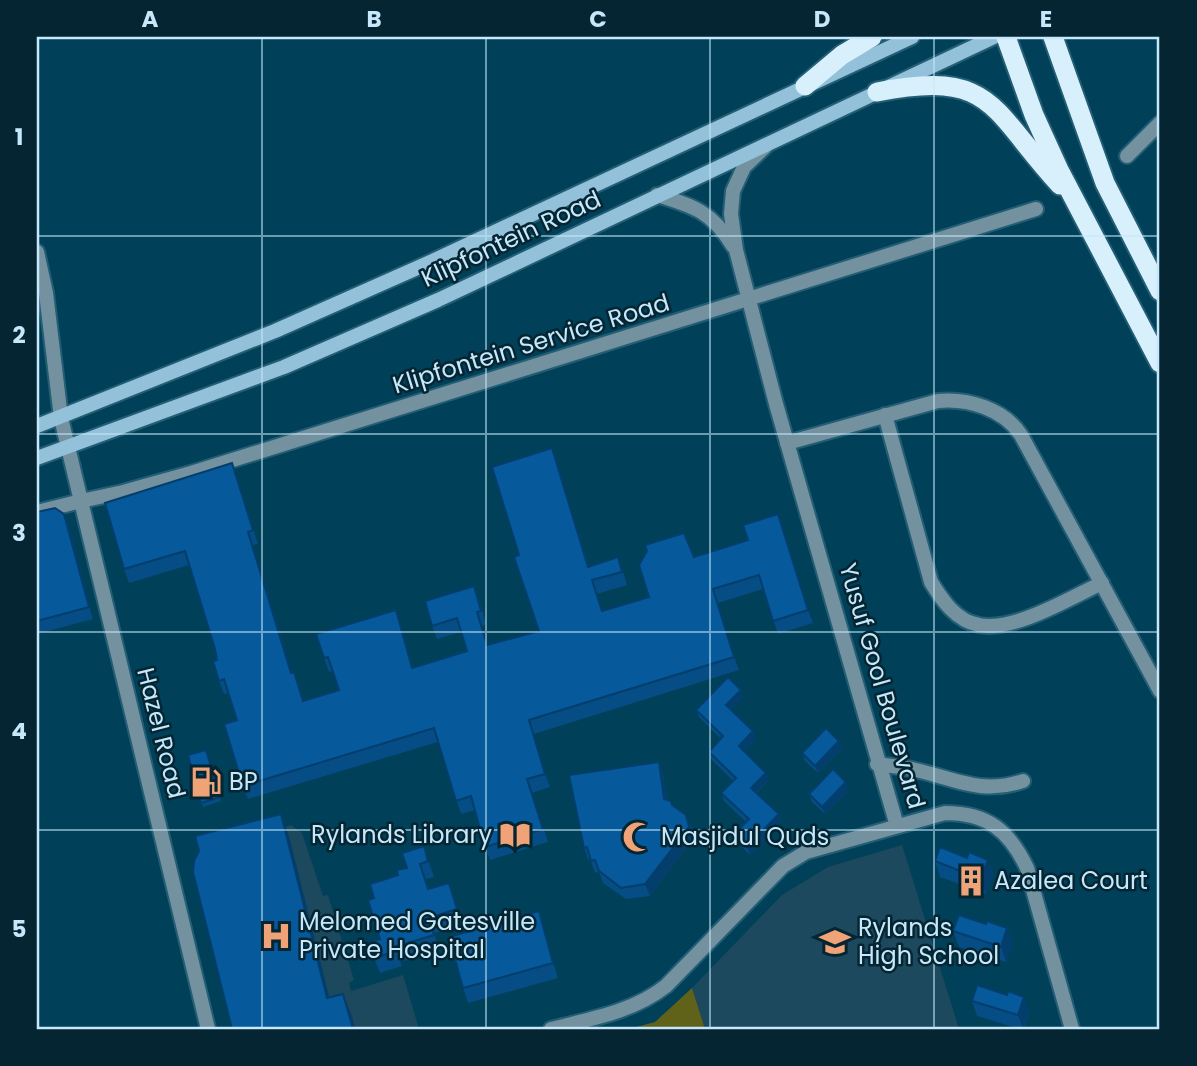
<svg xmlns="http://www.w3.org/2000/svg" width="1197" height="1066" font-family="Poppins,sans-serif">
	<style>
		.built { fill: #1c495d }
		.green { fill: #616219 }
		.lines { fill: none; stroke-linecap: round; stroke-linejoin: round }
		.minor-casing { stroke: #235e75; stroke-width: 18 }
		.tertiary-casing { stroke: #235e75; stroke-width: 18 }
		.secondary-casing { stroke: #235e75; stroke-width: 18 }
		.trunk-casing { stroke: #235e75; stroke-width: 23 }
		.minor { stroke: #74919f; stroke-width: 14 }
		.tertiary { stroke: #74919f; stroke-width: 14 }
		.secondary { stroke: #92c1d9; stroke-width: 14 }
		.trunk { stroke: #d8f0fc; stroke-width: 19 }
		.wall { fill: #054d84 }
		.shaded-wall { fill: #043e6c }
		.building { fill: #06599a; stroke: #043e6c; stroke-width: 2 }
		.grid { fill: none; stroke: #c5e8fa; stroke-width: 2; stroke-opacity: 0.55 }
		.labels { text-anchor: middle; stroke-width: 5; stroke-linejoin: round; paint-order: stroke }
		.street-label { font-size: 24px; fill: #c5e8fa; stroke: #052532 }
		.poi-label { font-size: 24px; fill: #c5e8fa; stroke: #052532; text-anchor: start }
		.neatline { fill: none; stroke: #c5e8fa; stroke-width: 2.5 }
		.grid-label { font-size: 23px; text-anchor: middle; font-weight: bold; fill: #c5e8fa }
	</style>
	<rect width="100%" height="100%" fill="#004058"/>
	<g class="built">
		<polygon points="291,825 302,833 323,896 328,895 354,980 349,983 351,991 403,975 419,1029 233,1029 201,853"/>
		<polygon points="902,845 959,1029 705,1029 692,988 782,895 828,867"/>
	</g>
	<polygon class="green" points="692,988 705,1029 629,1029 655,1022"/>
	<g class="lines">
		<g class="minor-casing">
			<g id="minor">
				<polyline points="765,147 744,167 733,191 731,214 736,250 776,404 897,826"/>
				<polyline points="1127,156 1160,123"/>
				<path d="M657 195C694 206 712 212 733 246"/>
				<polyline points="37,252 46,293 61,418"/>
				<path d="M885 415 931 582C942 600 956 621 979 625 1014 632 1070 598 1102 583"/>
				<path d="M787 443 938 401C968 398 1004 409 1021 435L1160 691"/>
				<polyline points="81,501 123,492 191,473 1036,209"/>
				<path d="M877 764C890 766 903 767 916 770 955 779 982 795 1023 781"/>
				<path d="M551 1029C590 1019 633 1012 666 986L783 866 806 852 945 813C987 813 1009 830 1027 868L1072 1029"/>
			</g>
		</g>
		<g class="tertiary-casing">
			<g id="tertiary">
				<polyline points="61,418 208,1029"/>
				<polyline points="37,512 81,501"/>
			</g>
		</g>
		<g class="secondary-casing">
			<g id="secondary">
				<polyline points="37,426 275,331 426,264 912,37"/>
				<polyline points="37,458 284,367 438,300 994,37"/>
			</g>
		</g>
		<g class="trunk-casing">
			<g id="trunk">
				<polyline points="1006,37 1034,115 1059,170 1160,363"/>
				<polyline points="1053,37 1105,183 1160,291"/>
				<polyline points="805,86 842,55 872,37"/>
				<path d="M877 92C994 69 990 109 1060 185"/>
			</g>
		</g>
		<use href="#minor" class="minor"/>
		<use href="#tertiary" class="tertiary"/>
		<use href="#secondary" class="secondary"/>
		<use href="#trunk" class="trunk"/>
	</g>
	<g class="wall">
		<polygon points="552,448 589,566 618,557 623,571 627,585 597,594 602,611 649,597 694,557 783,528 813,623 778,634 763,589 718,603 739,670 534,734 550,787 532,793 548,842 490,860 485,847 475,810 461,814 438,742 248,799 243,786 237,720 229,693 224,694 219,681 215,649 189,565 129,583 124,569 232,463 258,544 253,545 292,672 299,685 304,701 339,690 333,671 329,672 324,658 401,623 413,668 467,651 461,632 437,639 432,626 479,599 486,624 482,626 487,645 539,631 519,555"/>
		<polygon points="37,512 64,514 69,526 93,619 37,634"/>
		<polygon points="741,690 743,697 731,710 753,731 756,739 744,751 769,780 757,793 779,814 781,822 750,855 737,842 734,834 746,822 724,801 721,793 733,781 711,759 709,752 721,739 699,717 696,710"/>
		<polygon points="842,749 818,773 805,761 802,753"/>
		<polygon points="206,750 221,801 203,807 188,755"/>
		<polygon points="659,762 663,774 667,800 673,805 691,827 693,839 650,896 626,899 603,883 599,872 595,873 590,859 588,859 584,848"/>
		<polygon points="849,790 825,814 812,802 809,794"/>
		<polygon points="967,858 988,860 993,875 986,894 940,877 935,861"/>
		<polygon points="429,862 434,877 426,879 429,889 449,883 462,925 434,933 439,950 400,962 402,966 380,973 374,958 380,939 374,898 407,868"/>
		<polygon points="539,911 544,927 558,978 468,1003 463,988"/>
		<polygon points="986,924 1007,928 1013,944 1006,962 959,947 953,931"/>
		<polygon points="1007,995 1024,997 1029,1012 1024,1029 1020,1029 977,1016 972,1001"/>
	</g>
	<g class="shaded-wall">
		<polygon points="552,448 557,462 593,580 588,567"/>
		<polygon points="64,514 69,526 93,619 89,607"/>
		<polygon points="778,514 783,528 813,623 808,610"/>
		<polygon points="248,532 253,545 296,686 291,673"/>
		<polygon points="713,589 718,603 739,670 734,657"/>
		<polygon points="396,610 401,623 417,682 412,668"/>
		<polygon points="741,690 743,697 729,713 726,705"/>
		<polygon points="529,720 534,734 550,787 545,774"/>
		<polygon points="753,731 756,739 741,754 739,746"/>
		<polygon points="839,741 842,749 818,773 815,766"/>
		<polygon points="659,762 663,774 668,811 664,799"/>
		<polygon points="766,773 769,780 754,795 751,788"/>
		<polygon points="846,782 849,790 825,814 822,807"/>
		<polygon points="281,814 289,836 335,1020 327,998"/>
		<polygon points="779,814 781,822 750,855 747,847"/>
		<polygon points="686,815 693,839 650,896 645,884"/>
		<polygon points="988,860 993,875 986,894 980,879"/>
		<polygon points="539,911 544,927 558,978 553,963"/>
		<polygon points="1007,928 1013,944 1006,962 1001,947"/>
		<polygon points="343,994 352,1016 355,1029 353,1029"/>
		<polygon points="1024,997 1029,1012 1023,1029 1018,1015"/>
	</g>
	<g class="building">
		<polygon points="552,448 588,567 618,557 622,572 592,580 602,611 649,597 639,565 647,551 645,545 684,533 694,557 748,540 743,525 778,514 808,610 773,621 759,575 713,589 734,657 529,720 545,774 527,779 543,829 485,847 471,796 456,801 434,728 243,786 224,724 237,720 224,679 219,681 213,661 217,660 215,649 185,551 124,569 105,503 232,463 253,530 248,532 291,673 294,672 303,701 339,690 328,657 324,658 316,634 396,610 412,668 467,651 457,618 432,626 425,601 474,586 481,611 477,612 487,645 539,631 514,557 519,555 492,467"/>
		<polygon points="55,508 64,514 89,607 37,621 37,512"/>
		<polygon points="728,677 741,690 726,705 753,731 739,746 766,773 751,788 779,814 747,847 734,834 749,819 721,793 736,778 709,752 723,736 696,710"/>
		<polygon points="826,728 839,741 815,766 802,753"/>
		<polygon points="206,750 220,797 201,803 188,755"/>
		<polygon points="659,762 664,799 671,801 672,805 686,815 689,827 645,884 621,888 599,871 595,860 591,861 587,847 584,848 569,775"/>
		<polygon points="833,769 846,782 822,807 809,794"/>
		<polygon points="281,814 327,998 343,994 353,1029 232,1029 193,872 194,861 199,851 195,836"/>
		<polygon points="424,846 428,861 420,864 428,889 449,883 457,909 429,918 434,935 395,947 396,951 374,958 370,942 380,939 368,900 374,898 370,884 398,875 397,870 407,868 402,853"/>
		<polygon points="940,847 967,858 969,852 988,860 980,879 935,861"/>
		<polygon points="539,911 553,963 463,988 449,937"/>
		<polygon points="959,915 986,924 987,921 1007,928 1001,947 953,931"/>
		<polygon points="977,985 1007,995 1008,991 1024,997 1018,1015 972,1001"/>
	</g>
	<path class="grid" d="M262 37V1029M486 37V1029M710 37V1029M934 37V1029M37 236H1160M37 434H1160M37 632H1160M37 830H1160"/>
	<defs>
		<g id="fuel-bare" transform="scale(2.415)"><path d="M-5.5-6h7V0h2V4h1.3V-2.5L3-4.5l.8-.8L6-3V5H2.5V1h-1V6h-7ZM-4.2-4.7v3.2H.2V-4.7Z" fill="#efa377" stroke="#052532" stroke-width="2.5" paint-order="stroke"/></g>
		<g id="library-bare" transform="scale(2.415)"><path d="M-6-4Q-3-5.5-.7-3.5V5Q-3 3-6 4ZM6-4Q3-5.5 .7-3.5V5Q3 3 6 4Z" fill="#efa377" stroke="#052532" stroke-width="2.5" paint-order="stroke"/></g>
		<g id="mosque-bare" transform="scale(2.415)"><path d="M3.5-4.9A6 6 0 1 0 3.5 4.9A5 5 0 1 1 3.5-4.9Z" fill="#efa377" stroke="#052532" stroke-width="2.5" paint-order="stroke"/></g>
		<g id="building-bare" transform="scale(2.415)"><path d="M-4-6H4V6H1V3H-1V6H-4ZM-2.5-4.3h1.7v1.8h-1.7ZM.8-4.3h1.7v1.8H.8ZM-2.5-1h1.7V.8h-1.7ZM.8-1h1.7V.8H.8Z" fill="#efa377" stroke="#052532" stroke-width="2.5" paint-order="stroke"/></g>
		<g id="hospital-bare" transform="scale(2.415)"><path d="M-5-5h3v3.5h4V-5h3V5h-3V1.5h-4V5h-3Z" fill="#efa377" stroke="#052532" stroke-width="2.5" paint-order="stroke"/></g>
		<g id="school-bare" transform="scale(2.415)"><path d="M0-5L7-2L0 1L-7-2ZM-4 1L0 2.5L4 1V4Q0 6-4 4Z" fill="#efa377" stroke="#052532" stroke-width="2.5" paint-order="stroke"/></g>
	</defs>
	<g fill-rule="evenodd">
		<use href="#fuel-bare" x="206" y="782"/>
		<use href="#library-bare" x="515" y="835"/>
		<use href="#mosque-bare" x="638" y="837"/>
		<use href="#building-bare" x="971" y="881"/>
		<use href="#hospital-bare" x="276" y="936"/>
		<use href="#school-bare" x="835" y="942"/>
	</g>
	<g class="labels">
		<g class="street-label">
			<text transform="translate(511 239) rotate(-25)" y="8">Klipfontein Road</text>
			<text transform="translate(531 344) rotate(-17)" y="8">Klipfontein Service Road</text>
			<text transform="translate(882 686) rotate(74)" y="8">Yusuf Gool Boulevard</text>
			<text transform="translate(161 733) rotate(76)" y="8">Hazel Road</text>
		</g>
		<g class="poi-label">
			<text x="229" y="790">BP</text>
			<text x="492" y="843" text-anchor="end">Rylands Library</text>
			<text x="661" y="845">Masjidul Quds</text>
			<text x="994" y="889">Azalea Court</text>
			<text x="299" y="930">Melomed Gatesville<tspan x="299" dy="28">Private Hospital</tspan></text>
			<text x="858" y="936">Rylands<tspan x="858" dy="28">High School</tspan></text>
		</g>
	</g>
	<rect width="1197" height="1066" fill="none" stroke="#052532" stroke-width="77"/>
	<rect x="38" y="38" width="1120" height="990" class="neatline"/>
	<g class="grid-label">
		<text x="150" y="27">A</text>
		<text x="374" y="27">B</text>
		<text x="598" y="27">C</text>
		<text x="822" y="27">D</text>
		<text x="1046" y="27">E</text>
		<text x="19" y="145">1</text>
		<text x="19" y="343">2</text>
		<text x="19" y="541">3</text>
		<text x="19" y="739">4</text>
		<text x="19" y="937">5</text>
	</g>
</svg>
